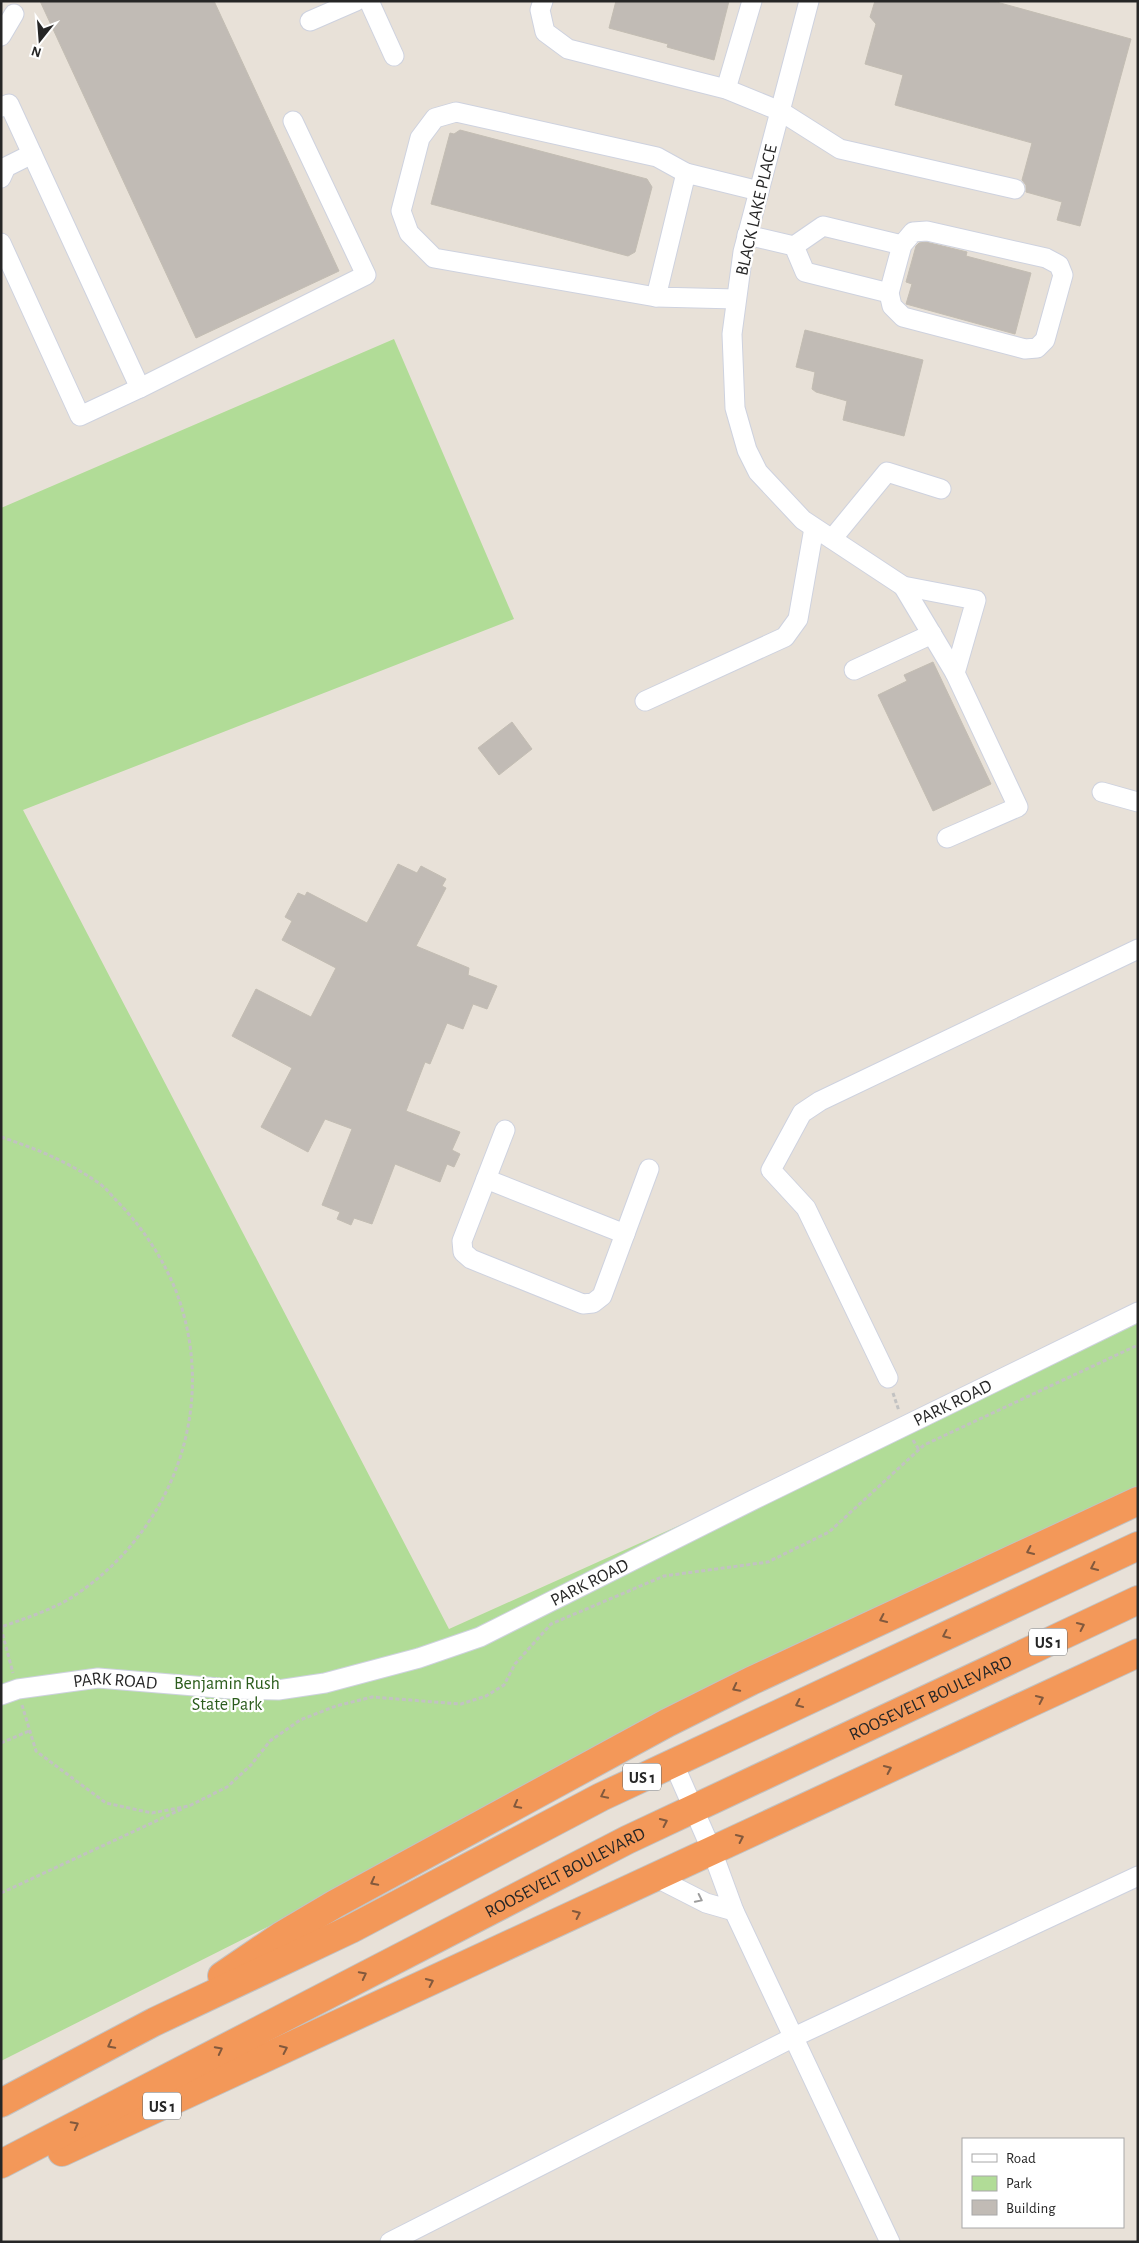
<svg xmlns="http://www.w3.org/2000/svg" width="1139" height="2243" font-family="'Alegreya Sans',sans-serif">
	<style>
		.green { fill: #b1dc97 }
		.building { fill: #c1bbb5; stroke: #c3bdb3 }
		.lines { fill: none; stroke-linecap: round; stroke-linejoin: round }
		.minor-casing { stroke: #ced2df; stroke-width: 21 }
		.highway-casing { stroke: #c2c2c2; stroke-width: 30 }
		.path { stroke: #c2c2c2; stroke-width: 3; stroke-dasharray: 4 2.5; stroke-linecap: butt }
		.minor { stroke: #fff; stroke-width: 19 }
		.highway { stroke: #f39859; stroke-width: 28 }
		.oneway { stroke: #82593d }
		.oneway2 { stroke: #9d9d9d }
		.labels { text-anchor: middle; stroke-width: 4.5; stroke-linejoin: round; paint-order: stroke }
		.shield { fill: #fff; stroke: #676767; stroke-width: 1 }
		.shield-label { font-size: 16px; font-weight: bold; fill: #262626 }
		.street-label { font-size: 18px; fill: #262626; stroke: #fff }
		.park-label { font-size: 18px; fill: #2c5d1d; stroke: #fff }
	</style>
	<rect width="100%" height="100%" fill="#e8e1d8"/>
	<polygon class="green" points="394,339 514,619 23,810 449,1629 1138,1319 1138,1489 1,2061 1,508"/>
	<g class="building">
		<polygon points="40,1 214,1 339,271 196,338"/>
		<polygon points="616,1 729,1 714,60 667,47 668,44 609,28"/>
		<polygon points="875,1 993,1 1131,39 1080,226 1057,220 1062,202 1026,192 1026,185 1022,180 1032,143 895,105 903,75 865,64 876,24 870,17"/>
		<polygon points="460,130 647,179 652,187 635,252 628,256 431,204 450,133 454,134"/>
		<polygon points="926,242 967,252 966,256 1031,273 1015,334 906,304 912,284 906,282 916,246 919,243"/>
		<polygon points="805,330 923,360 904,436 843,420 847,401 816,392 812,389 815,372 796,367"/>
		<polygon points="933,662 991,784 933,811 878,695 907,681 904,675"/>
		<polygon points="512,722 532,749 499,775 478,748"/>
		<polygon points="398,864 417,873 421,866 446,879 442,886 446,888 416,946 469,968 468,975 497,986 487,1009 473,1004 463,1029 447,1023 430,1064 425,1062 406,1111 460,1132 452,1150 460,1154 454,1167 447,1164 440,1182 395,1164 372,1224 354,1218 351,1225 337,1219 340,1212 322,1205 352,1129 325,1119 308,1152 261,1127 292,1068 232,1036 256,989 311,1017 336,968 282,940 292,921 285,917 298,893 305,896 307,892 367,923"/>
	</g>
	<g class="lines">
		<g class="minor-casing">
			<g id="minor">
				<polyline points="369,1 394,56"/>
				<polyline points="543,1 540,10 545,32 568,49 726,89 780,111 840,149 1015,189"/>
				<polyline points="809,1 743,252 732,334 735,408 747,450 758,472 803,520 903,586 976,600 955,673 1018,807 947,838"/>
				<polyline points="310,21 356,1"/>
				<polyline points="1,36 14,14"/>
				<polyline points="726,89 752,1"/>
				<polyline points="1,107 9,104 140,388 80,416 1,243"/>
				<polyline points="1,178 6,167 32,154"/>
				<polygon points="927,231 1046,258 1059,265 1063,275 1045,340 1037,348 1025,349 903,317 892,306 889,293 902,245 913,232"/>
				<polyline points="747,235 794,246 805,272 889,293"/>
				<polyline points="794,246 823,226 902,245"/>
				<polyline points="656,297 434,258 409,233 401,211 420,138 435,118 456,112 657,157 686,173"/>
				<polyline points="736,299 656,297 686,173 759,191"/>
				<polyline points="140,388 366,275 293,121"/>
				<polyline points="832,539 887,472 941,489"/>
				<polyline points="903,586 955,673"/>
				<polyline points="854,670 932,634"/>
				<polyline points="645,701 785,637 798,619 814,528"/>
				<polyline points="1102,792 1138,802"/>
				<polyline points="505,1130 462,1241 463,1252 471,1259 583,1304 593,1303 602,1296 649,1169"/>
				<polyline points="486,1179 625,1234"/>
				<polyline points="888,1378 806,1208 771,1170 802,1113 820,1101 1138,949"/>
				<path id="s1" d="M1 1695 18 1689 98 1678 231 1689 278 1690 325 1683 419 1658 480 1637 753 1500 1138 1312"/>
				<polyline points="655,1877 706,1903 734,1911 712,1851 673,1762"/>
				<polyline points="734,1911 890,2242"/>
				<polyline points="390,2242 794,2037 1138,1876"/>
			</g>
		</g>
		<g class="highway-casing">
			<g id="highway">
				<polyline points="222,1976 281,1936 335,1904 667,1723 751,1681 1138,1501"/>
				<polyline points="1,2103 154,2022 351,1929 601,1797 1138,1546"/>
				<polyline points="62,2152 1138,1653"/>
				<path id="s2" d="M1 2164 627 1840 1138 1600"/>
			</g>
		</g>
		<g class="path">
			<path d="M1 1137C37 1149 69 1162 100 1184 106 1188 111 1195 116 1200 142 1227 162 1256 176 1291 219 1404 175 1529 74 1596 52 1610 26 1618 1 1627"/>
			<polyline points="893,1393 899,1411"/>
			<polyline points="913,1440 919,1450"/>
			<polyline points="1,1628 13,1673"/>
			<polyline points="22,1705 36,1751 106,1803 152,1813 189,1806 227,1787 251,1765 270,1741 300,1720 336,1706 372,1697 461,1704 486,1696 504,1685 515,1664 551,1624 664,1576 768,1562 829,1532 924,1445 1138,1345"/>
			<polyline points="1,1743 29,1731"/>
			<polyline points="1,1893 184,1808"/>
		</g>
		<use href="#minor" class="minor"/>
		<use href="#highway" class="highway"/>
	</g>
	<defs><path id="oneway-chevron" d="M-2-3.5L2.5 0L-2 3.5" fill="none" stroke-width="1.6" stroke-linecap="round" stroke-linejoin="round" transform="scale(1.25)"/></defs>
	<g class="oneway">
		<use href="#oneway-chevron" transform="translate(1030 1551) rotate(155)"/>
		<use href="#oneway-chevron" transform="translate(1094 1567) rotate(155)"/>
		<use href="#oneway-chevron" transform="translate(883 1619) rotate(155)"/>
		<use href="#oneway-chevron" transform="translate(1081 1626) rotate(-25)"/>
		<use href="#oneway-chevron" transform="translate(946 1635) rotate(155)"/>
		<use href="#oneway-chevron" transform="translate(736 1688) rotate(153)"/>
		<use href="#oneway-chevron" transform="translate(1040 1699) rotate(-25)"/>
		<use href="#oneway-chevron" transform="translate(799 1704) rotate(155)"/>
		<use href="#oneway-chevron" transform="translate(888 1769) rotate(-25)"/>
		<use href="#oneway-chevron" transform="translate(604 1795) rotate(154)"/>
		<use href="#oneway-chevron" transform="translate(517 1805) rotate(152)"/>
		<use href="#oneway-chevron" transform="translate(664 1822) rotate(-25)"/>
		<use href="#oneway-chevron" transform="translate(740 1838) rotate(-25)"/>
		<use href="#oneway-chevron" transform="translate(374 1882) rotate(152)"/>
		<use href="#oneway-chevron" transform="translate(577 1914) rotate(-25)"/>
		<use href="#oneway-chevron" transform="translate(363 1975) rotate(-27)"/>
		<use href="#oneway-chevron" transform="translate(430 1982) rotate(-25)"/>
		<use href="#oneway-chevron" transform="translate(111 2045) rotate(152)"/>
		<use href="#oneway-chevron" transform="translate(284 2049) rotate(-25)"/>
		<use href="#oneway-chevron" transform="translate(219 2050) rotate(-27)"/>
		<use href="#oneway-chevron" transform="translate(75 2125) rotate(-28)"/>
	</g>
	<use class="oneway2" href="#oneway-chevron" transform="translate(699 1899) rotate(26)"/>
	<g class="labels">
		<g class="shield">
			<rect x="1029" y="1628.5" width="38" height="27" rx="4"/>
			<rect x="623" y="1763.5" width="38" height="27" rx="4"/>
			<rect x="143" y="2092.5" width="38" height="27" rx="4"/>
		</g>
		<g class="shield-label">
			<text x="1048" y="1648">US 1</text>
			<text x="642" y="1783">US 1</text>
			<text x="162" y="2112">US 1</text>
		</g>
		<g class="street-label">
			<text transform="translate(756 210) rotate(-77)" y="6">BLACK LAKE PLACE</text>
			<text dy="6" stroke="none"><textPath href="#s1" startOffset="1016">PARK ROAD</textPath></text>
			<text dy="6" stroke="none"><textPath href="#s1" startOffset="611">PARK ROAD</textPath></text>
			<text dy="6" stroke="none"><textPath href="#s1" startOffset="116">PARK ROAD</textPath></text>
			<text dy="6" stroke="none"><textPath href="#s2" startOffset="1040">ROOSEVELT BOULEVARD</textPath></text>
			<text dy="6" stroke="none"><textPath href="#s2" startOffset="635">ROOSEVELT BOULEVARD</textPath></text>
		</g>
		<g class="park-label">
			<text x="227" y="1689">Benjamin Rush<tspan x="227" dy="21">State Park</tspan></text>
		</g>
	</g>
	<rect width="1139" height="2243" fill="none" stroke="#262626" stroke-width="5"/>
	<rect x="962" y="2138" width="162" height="90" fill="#ffffff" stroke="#a8a8a8"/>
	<rect x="972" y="2154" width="25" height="8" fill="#ffffff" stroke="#a8a8a8"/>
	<text x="1006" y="2163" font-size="15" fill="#262626">Road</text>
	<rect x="972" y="2176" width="25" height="15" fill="#b1dc97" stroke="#a8a8a8"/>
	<text x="1006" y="2188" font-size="15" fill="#262626">Park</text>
	<rect x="972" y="2200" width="25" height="15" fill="#c1bbb5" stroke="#a8a8a8"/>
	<text x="1006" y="2213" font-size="15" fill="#262626">Building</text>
	<g transform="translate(40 40) rotate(197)" stroke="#ffffff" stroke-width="4" paint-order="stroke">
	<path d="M0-4L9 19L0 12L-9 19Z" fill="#262626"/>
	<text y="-8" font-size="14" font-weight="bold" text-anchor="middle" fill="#262626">N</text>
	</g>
</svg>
